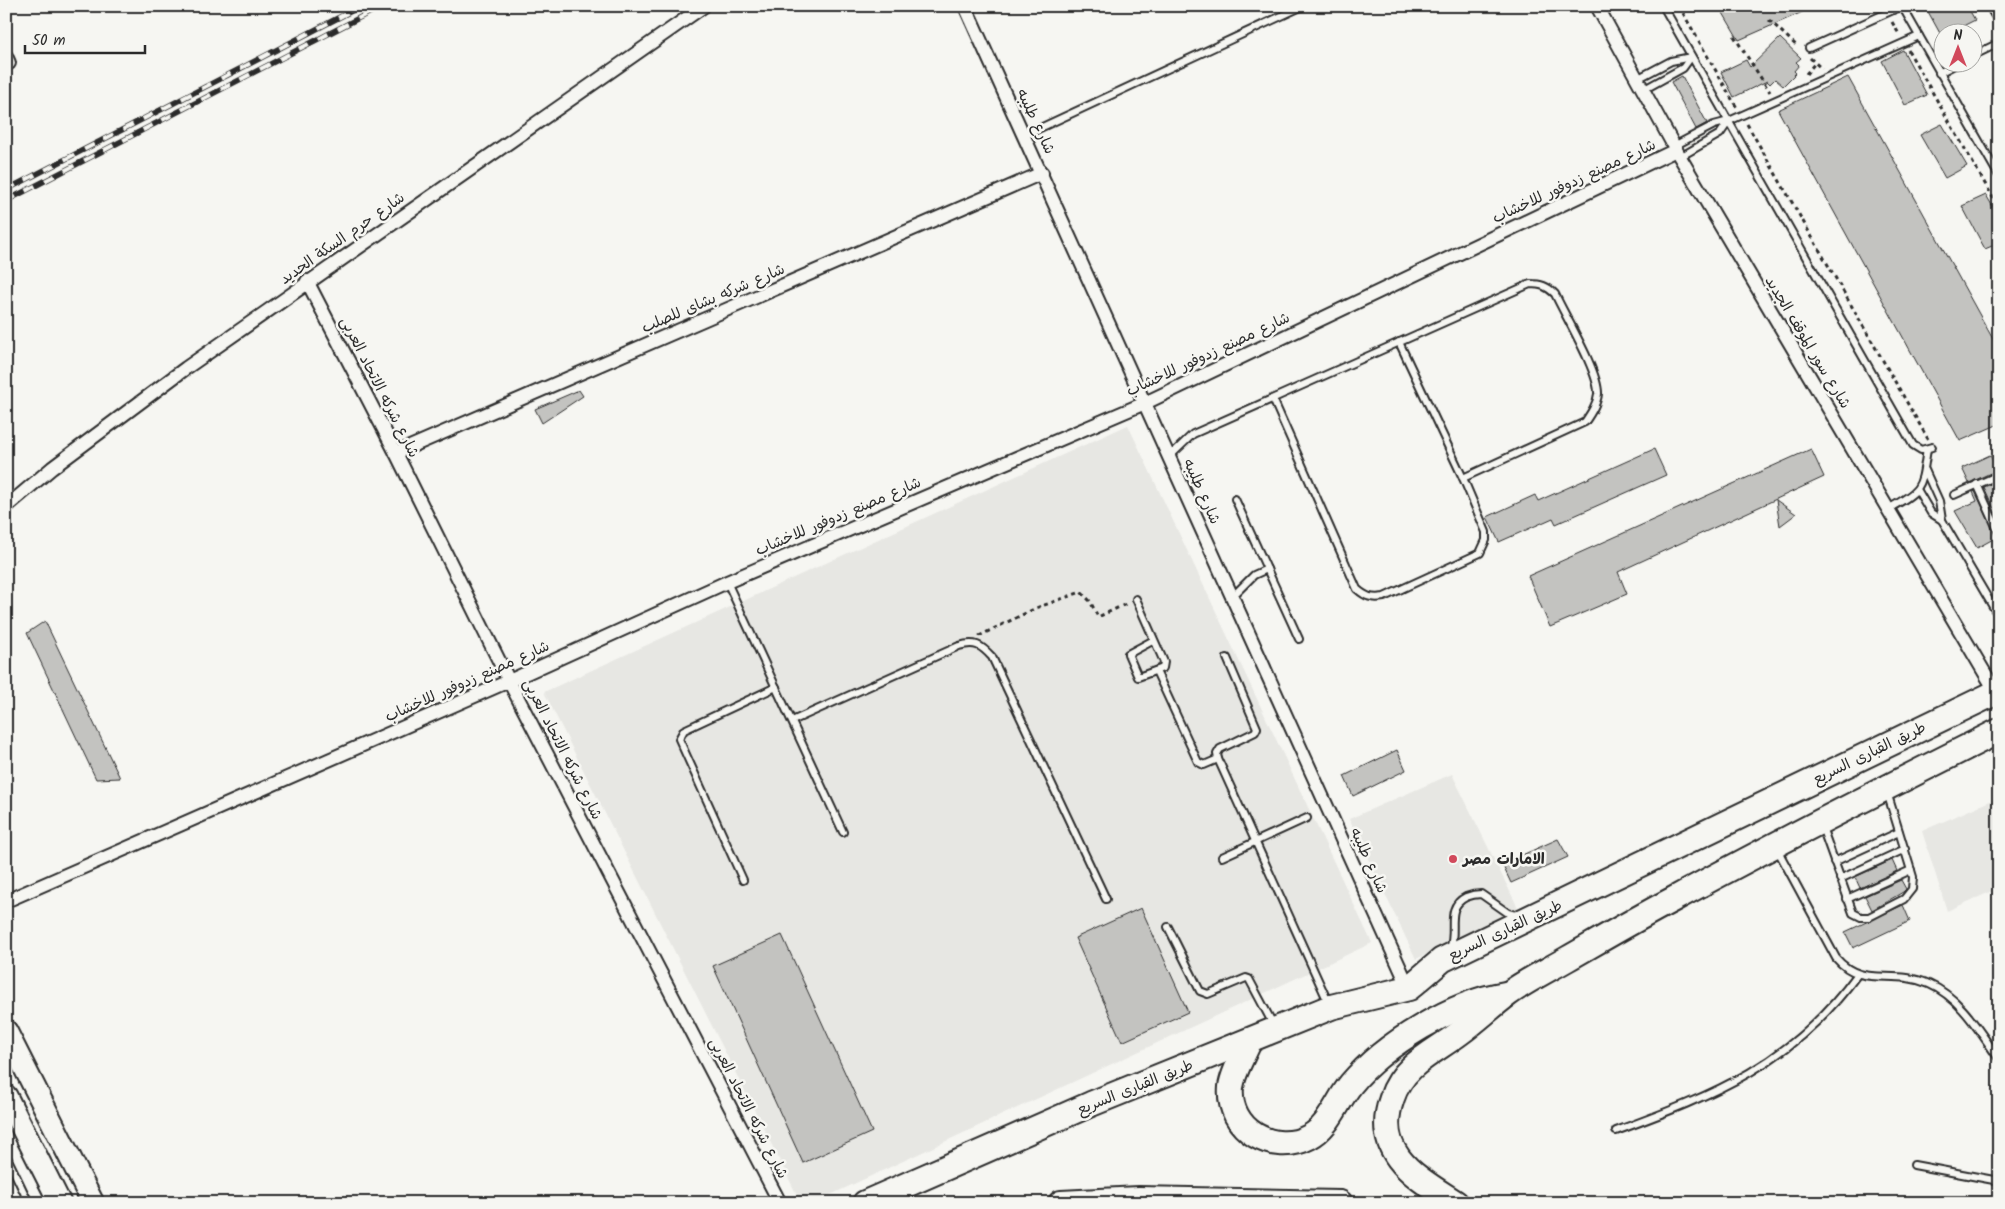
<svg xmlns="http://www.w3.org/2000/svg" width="2005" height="1209" font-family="Kalam,'Playpen Sans Arabic',sans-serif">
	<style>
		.built { fill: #e7e7e3 }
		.building { fill: #c3c3c0; stroke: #2b2b2b }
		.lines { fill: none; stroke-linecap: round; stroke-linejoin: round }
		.lane-casing { stroke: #2b2b2b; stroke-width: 10 }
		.street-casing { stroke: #2b2b2b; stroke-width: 16 }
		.primary-casing { stroke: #2b2b2b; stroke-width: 25 }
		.highway-casing { stroke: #2b2b2b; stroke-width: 28 }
		.path { stroke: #2b2b2b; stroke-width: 3; stroke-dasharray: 4 4; stroke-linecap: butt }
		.lane { stroke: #f6f6f2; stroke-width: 6 }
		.street { stroke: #f6f6f2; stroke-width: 12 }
		.primary { stroke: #f6f6f2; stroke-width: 21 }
		.highway { stroke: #f6f6f2; stroke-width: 24 }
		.rail-casing { stroke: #2b2b2b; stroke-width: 5.5 }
		.rail { stroke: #f6f6f2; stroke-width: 4; stroke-dasharray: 11; stroke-linecap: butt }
		.poi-dot { fill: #d1495b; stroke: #f6f6f2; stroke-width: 2 }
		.labels { text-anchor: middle; stroke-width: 5; stroke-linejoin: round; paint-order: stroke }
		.street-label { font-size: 15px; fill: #2b2b2b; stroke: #f6f6f2 }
		.poi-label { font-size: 15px; font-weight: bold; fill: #2b2b2b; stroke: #f6f6f2; text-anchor: start }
	</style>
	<rect width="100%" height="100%" fill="#f6f6f2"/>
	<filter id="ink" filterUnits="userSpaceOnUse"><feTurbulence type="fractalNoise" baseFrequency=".02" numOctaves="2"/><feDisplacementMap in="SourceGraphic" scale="10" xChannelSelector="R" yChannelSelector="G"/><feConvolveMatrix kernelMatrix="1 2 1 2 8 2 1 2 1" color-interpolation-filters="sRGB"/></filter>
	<g filter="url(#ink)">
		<g class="built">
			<polygon points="1128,425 1372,943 813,1203 801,1203 544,692"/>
			<polygon points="1452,774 1520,912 1416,959 1349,819"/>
			<polygon points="1999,797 1999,888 1947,911 1922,831"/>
		</g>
		<g class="building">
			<polygon points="1719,6 1816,6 1739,40"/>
			<polygon points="1925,6 1967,6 1975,20 1951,32 1942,32 1942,37"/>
			<polygon points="1780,38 1801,58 1796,62 1799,65 1794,71 1796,73 1783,86 1775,79 1770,84 1767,81 1734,97 1721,72 1746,60 1750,67"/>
			<polygon points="1903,50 1927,95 1905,105 1882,61"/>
			<polygon points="1682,76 1707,123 1696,129 1671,82"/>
			<polygon points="1848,77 1999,350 1999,424 1960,441 1778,110"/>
			<polygon points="1942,124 1967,166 1945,178 1920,135"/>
			<polygon points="1986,195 1999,217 1999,243 1985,249 1962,206"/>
			<polygon points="579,390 583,396 542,423 535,409"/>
			<polygon points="1654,449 1666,475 1556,524 1553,518 1499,542 1487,517 1535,495 1538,501"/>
			<polygon points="1811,449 1824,477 1618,572 1627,594 1550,627 1528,576"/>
			<polygon points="1990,455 1997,470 1969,483 1962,468"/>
			<polygon points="1999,481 1999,520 1984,487"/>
			<polygon points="1975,491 1997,537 1977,548 1955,511 1977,501 1973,492"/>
			<polygon points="1776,500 1796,514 1780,526"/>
			<polygon points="45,621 120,778 96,779 27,633"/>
			<polygon points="1397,750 1406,770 1353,796 1344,776"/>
			<polygon points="1558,839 1568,857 1511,883 1502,864"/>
			<polygon points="1892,860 1897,871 1860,888 1855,877"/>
			<polygon points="1901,880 1906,889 1903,892 1872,910 1865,896"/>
			<polygon points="1903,905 1910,921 1853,948 1845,932"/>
			<polygon points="1141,908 1188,1012 1122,1042 1075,938"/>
			<polygon points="782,935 872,1132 803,1163 713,966"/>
		</g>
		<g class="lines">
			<g class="lane-casing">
				<g id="lane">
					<polyline points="1663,6 1913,445 1921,450 1932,447"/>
					<polyline points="1902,6 1999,176"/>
					<polyline points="1989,6 1999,23"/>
					<polyline points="1809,48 1902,6"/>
					<polyline points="1972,56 1999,43"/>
					<polyline points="1939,73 1960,62"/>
					<polyline points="1637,79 1671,61 1691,57"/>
					<polyline points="1643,90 1683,68 1691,57"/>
					<polyline points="1025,135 1303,6"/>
					<polyline points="1674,146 1714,125 1729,121 1919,36"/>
					<polyline points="1680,157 1720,134 1729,121"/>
					<path d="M1273 399 1357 589C1366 597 1372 599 1384 597L1480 553 1486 540V532L1463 478 1399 342"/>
					<path d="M1169 457 1193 434 1530 284C1541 284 1547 286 1555 294 1565 316 1599 372 1598 394 1597 404 1591 413 1585 422L1463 478"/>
					<polyline points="1925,470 1939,501 1942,520"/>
					<polyline points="1977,484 1999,533"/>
					<polyline points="1918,491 1931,513 1942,520 1999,617"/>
					<polyline points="1954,495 1999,475"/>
					<polyline points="1235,499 1299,639"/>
					<path d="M1888 509C1924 489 1921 488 1927 449"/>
					<polyline points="727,582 843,832"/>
					<polyline points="1232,597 1254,575 1267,569"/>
					<polyline points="1136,599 1164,662 1163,668 1138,677 1128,654 1154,640"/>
					<polyline points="1227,658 1257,728 1255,732 1220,749 1217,754 1218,759 1329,1004"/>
					<polyline points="1156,671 1198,762 1204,765 1218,759"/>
					<path d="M792 721 959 646C975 641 981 645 992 657L1106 899"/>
					<polyline points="1822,827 1853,913 1861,917 1869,917 1904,899 1912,889 1913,877 1887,792"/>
					<path d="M1777 849 1836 958C1862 989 1893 968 1929 984 1961 998 1979 1031 1999 1059"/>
					<polyline points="1222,857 1307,818"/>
					<polyline points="1834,862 1899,832"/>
					<polyline points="1840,879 1905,849"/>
					<polyline points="743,880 679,739 684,730 776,687"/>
					<polyline points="1847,899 1911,870"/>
					<polyline points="1168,927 1200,991 1208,994 1246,978 1249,979 1274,1026"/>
					<path d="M1450 949C1458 930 1444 908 1466 897 1471 895 1475 894 1481 894L1508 913 1519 916"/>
					<path d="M1616 1131C1716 1094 1792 1064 1857 975"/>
					<polyline points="6,1155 29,1203"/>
					<polyline points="1914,1165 1999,1181"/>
				</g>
			</g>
			<g class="street-casing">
				<g id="street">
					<polyline points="965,6 1409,988"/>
					<polyline points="1597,6 1680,157 1996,692"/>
					<polyline points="6,56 9,63"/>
					<polyline points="307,281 396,453 509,681 780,1203"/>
					<polyline points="396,453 1042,173"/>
					<polyline points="6,507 52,468 186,368 704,6"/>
					<polyline points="6,901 509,681 727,582 1145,403 1676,150"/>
				</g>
			</g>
			<g class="primary-casing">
				<g id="primary">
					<polyline points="6,1031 93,1203"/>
					<polyline points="6,1096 60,1203"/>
				</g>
			</g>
			<g class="highway-casing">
				<g id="highway">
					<path d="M1249 1042C1243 1056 1233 1072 1231 1087 1227 1130 1274 1156 1309 1137 1329 1127 1337 1101 1351 1084 1384 1044 1454 1002 1505 994"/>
					<polyline points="865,1203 1091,1104 1331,1007 1409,988 1442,960 1999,691"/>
					<polyline points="1061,1203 1139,1199 1340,1203"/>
					<path d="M1456 1203C1416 1177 1372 1154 1392 1098 1403 1064 1435 1052 1461 1032 1477 1020 1492 1006 1508 994 1526 981 1548 970 1567 959 1602 939 1636 919 1672 900 1780 841 1889 786 1999 731"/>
				</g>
			</g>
			<g class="path">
				<polyline points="1679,6 1737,108"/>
				<polyline points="1769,20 1798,47"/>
				<polyline points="1892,22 1899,34"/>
				<polyline points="1734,36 1770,92"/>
				<polyline points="1908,50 1999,208"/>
				<polyline points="1810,58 1822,69"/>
				<polyline points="1806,74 1815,63"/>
				<polyline points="1747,124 1928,439"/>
				<polyline points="979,636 1036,608 1081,592 1090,601 1098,617 1126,604"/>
			</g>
			<use href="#lane" class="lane"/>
			<use href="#street" class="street"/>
			<use href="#primary" class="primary"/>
			<use href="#highway" class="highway"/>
			<g class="rail-casing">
				<g id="rail">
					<polyline points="6,190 361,6"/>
					<polyline points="6,201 382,6"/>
				</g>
			</g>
			<use href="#rail" class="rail"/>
		</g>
	</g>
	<circle class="poi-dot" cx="1453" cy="859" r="5"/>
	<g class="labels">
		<g class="street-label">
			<text transform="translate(1036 121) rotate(65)" y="5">شارع طليبه</text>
			<text transform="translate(1574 181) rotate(-25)" y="5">شارع مصنع زدوفور للاخشاب</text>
			<text transform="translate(342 238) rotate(-35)" y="5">شارع حرم السكة الحديد</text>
			<text transform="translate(713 298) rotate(-23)" y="5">شارع شركه بشاى للصلب</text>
			<text transform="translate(1808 342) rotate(59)" y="5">شارع سور الموقف الجديد</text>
			<text transform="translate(1208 354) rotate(-25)" y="5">شارع مصنع زدوفور للاخشاب</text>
			<text transform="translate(380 387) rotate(63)" y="5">شارع شركه الاتحاد العربى</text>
			<text transform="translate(1202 491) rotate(66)" y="5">شارع طليبه</text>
			<text transform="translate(838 516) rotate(-23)" y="5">شارع مصنع زدوفور للاخشاب</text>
			<text transform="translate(467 681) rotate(-24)" y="5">شارع مصنع زدوفور للاخشاب</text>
			<text transform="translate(563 749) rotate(63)" y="5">شارع شركه الاتحاد العربى</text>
			<text transform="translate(1869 753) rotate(-26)" y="5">طريق القبارى السريع</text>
			<text transform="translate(1369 860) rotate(66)" y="5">شارع طليبه</text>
			<text transform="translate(1505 930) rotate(-25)" y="5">طريق القبارى السريع</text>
			<text transform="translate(1135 1087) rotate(-22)" y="5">طريق القبارى السريع</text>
			<text transform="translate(749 1108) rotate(63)" y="5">شارع شركه الاتحاد العربى</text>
		</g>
		<g class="poi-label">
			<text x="1463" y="864">الامارات مصر</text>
		</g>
	</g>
	<rect width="2005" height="1209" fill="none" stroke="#f6f6f2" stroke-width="25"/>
	<rect x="12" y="12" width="1980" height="1184" fill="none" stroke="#2b2b2b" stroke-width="2" filter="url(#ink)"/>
	<g transform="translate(1958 48)"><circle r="24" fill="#f6f6f2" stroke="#a5a5a2"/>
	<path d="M0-4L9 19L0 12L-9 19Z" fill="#d1495b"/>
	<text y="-8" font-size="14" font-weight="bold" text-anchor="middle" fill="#2b2b2b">N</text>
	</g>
	<path d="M25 45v8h120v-8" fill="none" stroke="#2b2b2b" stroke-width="2.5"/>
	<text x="32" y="45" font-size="15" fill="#2b2b2b" stroke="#f6f6f2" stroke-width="4" paint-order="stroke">50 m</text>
</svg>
